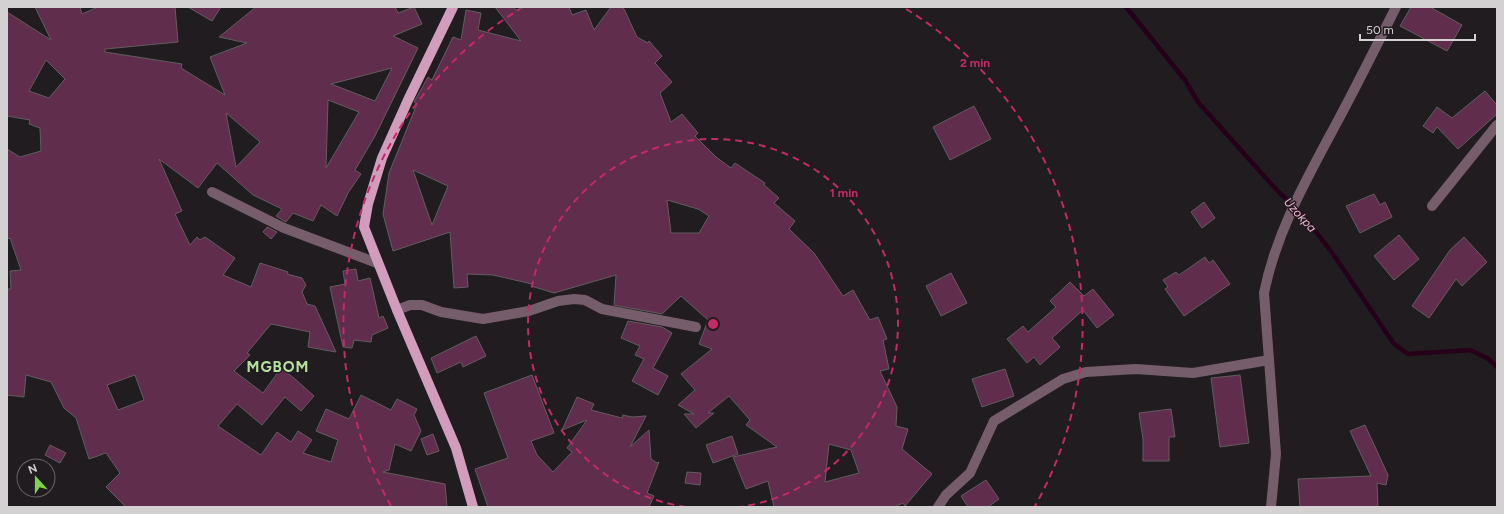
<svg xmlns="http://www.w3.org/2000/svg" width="1504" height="514" font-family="Figtree,sans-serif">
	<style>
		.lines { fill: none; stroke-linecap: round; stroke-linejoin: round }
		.stream { stroke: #250018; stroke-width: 4.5 }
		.building { fill: #612d4d; stroke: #625d60; fill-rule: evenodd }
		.minor { stroke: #765d6b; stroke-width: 10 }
		.major { stroke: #d19dba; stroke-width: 10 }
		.ring { fill: none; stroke: #c42a67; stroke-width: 2; stroke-dasharray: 7 5 }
		.labels { text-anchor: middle; stroke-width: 3; stroke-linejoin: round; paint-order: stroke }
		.water-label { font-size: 12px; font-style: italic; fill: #f6b2d9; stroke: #211c1f }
		.district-label { font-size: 15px; font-weight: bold; letter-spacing: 1px; fill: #b6e09d; stroke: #211c1f }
		.centre { fill: #c42a67; stroke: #211c1f; stroke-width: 2 }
		.ring-label { font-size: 12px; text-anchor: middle; font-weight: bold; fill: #c42a67; stroke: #211c1f; stroke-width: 3; stroke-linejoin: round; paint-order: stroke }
	</style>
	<rect width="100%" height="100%" fill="#211c1f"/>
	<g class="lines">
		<polyline class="stream" points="1126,7 1185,80 1198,102 1273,186 1306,219 1333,254 1394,344 1408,354 1470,350 1487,358 1497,367"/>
	</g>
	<g class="building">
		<path d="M35 7H80L82 14 98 7H175L178 42 105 49V52L182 64 181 68 225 95 210 57 247 43 219 37 256 7H395L398 13 414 7 422 24 393 36 418 48 375 136 355 170 361 174 348 193 337 216 321 205 313 221 293 213 286 222 276 216 282 209 253 195 217 163 198 188 159 159 182 211 175 214 190 245 197 237 200 240 205 237 235 258 223 275 251 287 260 263 288 272 287 274 302 278 306 285 302 292 307 304 315 306 336 352 308 347 310 332 271 324 247 353 250 355 234 371 263 393 281 368 295 379 314 396 301 411 285 397 262 425 237 404 218 426 261 455 277 432 291 442 298 431 312 440 303 453 331 462 338 440 316 431 326 409 349 419 361 395 391 410 397 399 417 409 414 415 421 431 411 451 395 444 389 470 383 472 445 484 447 507H126L106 487 120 473 106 453 89 459 76 418 64 408 51 382 26 375 24 397 7 395V289H11L10 271 21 270 10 238 7 239V149L20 157 41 151 40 128 29 124 30 120 7 116V12L51 40ZM46 60 65 79 49 98 29 91ZM392 68 375 101 331 84ZM328 100 359 112 326 168ZM226 113 260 142 236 167ZM135 375 144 400 118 410 107 385Z"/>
		<polygon points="188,7 221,7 212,21"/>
		<path d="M495 7H513L516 10 525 7H569L572 15 586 10 594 30 611 7H621L624 9 637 37 648 43 649 41 662 56 655 63 672 82 660 93 671 122 682 114 698 133 695 136 716 157 731 168 735 163 765 183 764 185 779 198 774 203 795 221 789 229 814 253 843 296 853 290 870 320 878 317 887 339 883 340 889 369 880 371 897 407 896 426 908 429 902 449 932 474 905 506 903 503 894 507H774L768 481 746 489 733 457 777 447 746 425 750 420 729 396 708 413H714L696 428 684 414H694L678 405 695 390 681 374 712 349 699 344 708 320 681 296 662 314 614 305 616 275 554 293 531 286 532 284 493 275 467 274 468 287 454 288 450 232 393 251 383 214 389 173 417 104 414 102 428 77 432 80 453 37 461 40 466 10 481 13 478 30 521 41ZM413 170 448 186 432 225ZM667 200 698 209 709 216 699 233H671ZM829 444 851 450 859 473 825 482Z"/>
		<polygon points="1411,7 1430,7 1462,25 1447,51 1400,26"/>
		<polygon points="1485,91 1497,105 1497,114 1458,149 1437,127 1433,133 1423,126 1437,107 1452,118"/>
		<polygon points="974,106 991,139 950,160 933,127"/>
		<polygon points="1374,194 1380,205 1385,202 1392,217 1360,233 1346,206"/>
		<polygon points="1204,202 1215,218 1202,228 1191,212"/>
		<polygon points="267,227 277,232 271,239 263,232"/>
		<polygon points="1399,235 1419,259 1394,280 1374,256"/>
		<polygon points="1464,237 1487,262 1462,286 1456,279 1429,318 1412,306 1450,250"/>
		<polygon points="1205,257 1209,263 1213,260 1230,284 1184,316 1165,289 1168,287 1163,280 1176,272 1179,275"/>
		<polygon points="356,269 358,281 370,278 379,318 383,316 388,328 372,335 371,342 354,340 352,348 343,347 330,287 345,284 343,271"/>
		<polygon points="951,273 967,303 941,316 926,286"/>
		<polygon points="1070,282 1084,296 1093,289 1114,315 1097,328 1083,310 1052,338 1060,347 1040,365 1034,357 1027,363 1007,339 1023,326 1028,332 1056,307 1050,301"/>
		<polygon points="628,321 662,327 672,333 653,368 668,376 658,395 632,381 644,359 635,355 640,346 621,338"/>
		<polygon points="476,336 486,356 463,367 461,362 437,373 431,358"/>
		<polygon points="1005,369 1014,396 982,407 972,379"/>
		<polygon points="532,375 554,433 531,441 537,455 553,472 572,452 567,448 587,420 562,430 577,397 594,404 591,410 622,418 623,415 632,417 646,416 630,447 649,430 651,459 657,463 659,462 647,493 654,496 649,507 488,507 475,469 508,458 484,393"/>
		<polygon points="1240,375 1249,443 1220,447 1211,378"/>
		<polygon points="1171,409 1175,437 1169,437 1169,461 1143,461 1143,439 1139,413"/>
		<polygon points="1365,425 1388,475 1386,485 1377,483 1378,507 1300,507 1298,479 1371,476 1350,431"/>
		<polygon points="433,434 439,451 427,455 421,439"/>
		<polygon points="732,436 738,454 713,463 706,445"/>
		<polygon points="50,445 66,453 60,463 45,455"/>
		<polygon points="687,472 701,473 700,485 685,483"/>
		<polygon points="986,480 999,499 988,507 968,507 961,496"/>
	</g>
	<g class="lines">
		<g class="minor">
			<polyline points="212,192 284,228 377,263"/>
			<polyline points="1432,206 1497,125"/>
			<polyline points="397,310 410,305 422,305 441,312 483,319 529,311 558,301 574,299 585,300 602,309 696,327"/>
			<polyline points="938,507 946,495 970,473 994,421 1063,379 1086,372 1136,369 1193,373 1269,360"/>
			<path d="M1271 507 1276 454 1264 293C1276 233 1306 180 1335 126 1356 87 1376 47 1396 7"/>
		</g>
		<polyline class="major" points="453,7 408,100 382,158 368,204 364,227 397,310 456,448 473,507"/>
	</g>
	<g class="ring">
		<path d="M686 507A185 185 0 1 1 740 507"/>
		<path d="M391 506A370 370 0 0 1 520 9M906 9A370 370 0 0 1 1035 506"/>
	</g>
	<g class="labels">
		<g class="water-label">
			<text transform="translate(1300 215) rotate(48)" y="4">Uzokpa</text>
		</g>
		<g class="district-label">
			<text x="278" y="372">MGBOM</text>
		</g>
	</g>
	<circle cx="713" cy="324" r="6" class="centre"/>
	<g class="ring-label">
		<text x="975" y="67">2 min</text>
		<text x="844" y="197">1 min</text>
	</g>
	<rect width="1504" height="514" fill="none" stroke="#d4d1d2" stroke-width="16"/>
	<g transform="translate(36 478) rotate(339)"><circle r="19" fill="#211c1f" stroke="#696467"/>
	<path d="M0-3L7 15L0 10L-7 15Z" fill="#84cf4d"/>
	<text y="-6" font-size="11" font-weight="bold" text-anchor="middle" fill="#d4d1d2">N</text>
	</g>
	<path d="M1360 34v6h115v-6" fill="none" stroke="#d4d1d2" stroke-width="2"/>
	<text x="1366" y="34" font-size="12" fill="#d4d1d2" stroke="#211c1f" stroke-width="3" paint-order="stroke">50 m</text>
</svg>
